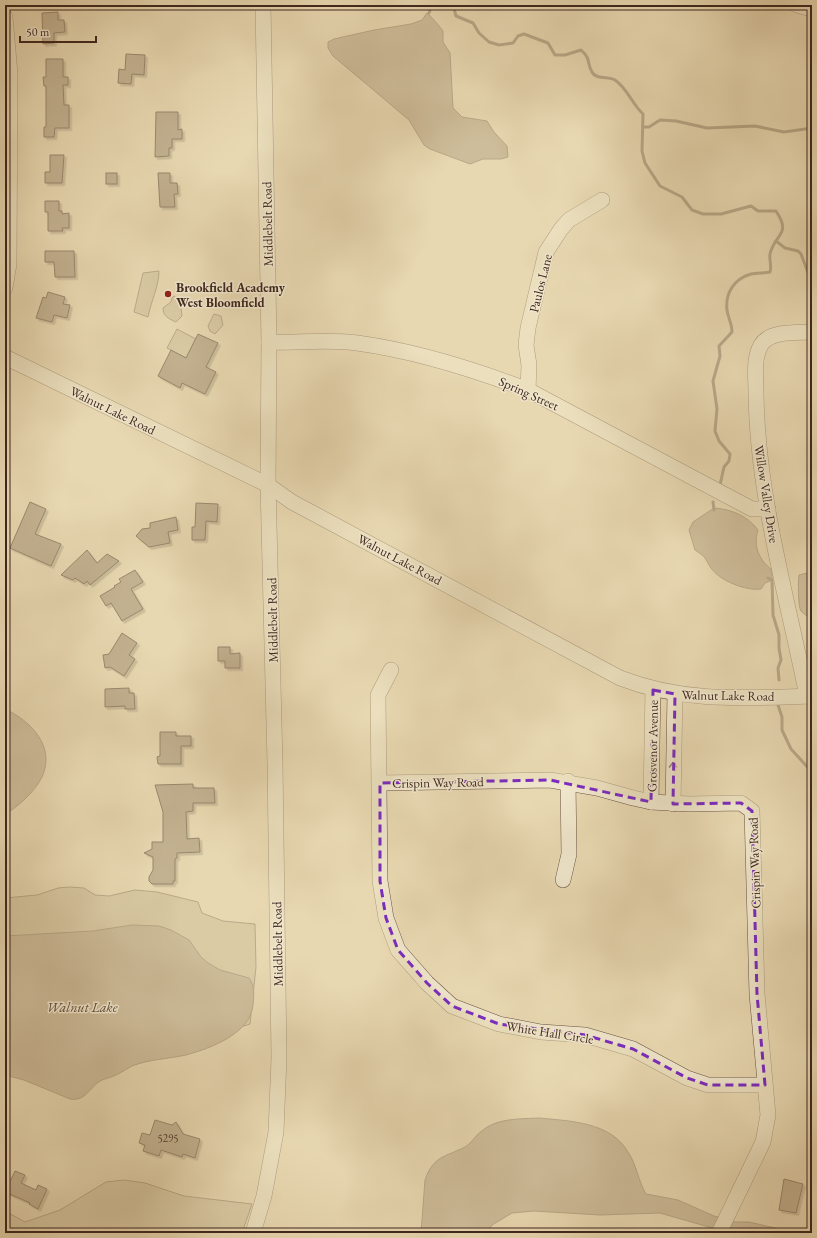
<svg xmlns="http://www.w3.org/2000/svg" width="817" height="1238" font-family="'EB Garamond',serif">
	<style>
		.green { fill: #cbba98; stroke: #85705b }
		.water { fill: #af9c7f; stroke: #826d58 }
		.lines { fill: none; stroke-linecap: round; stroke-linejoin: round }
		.stream { stroke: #826d58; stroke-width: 3 }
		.building { fill: #97836a; stroke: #3f271e; filter: url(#shadow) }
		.minor-casing { stroke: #695343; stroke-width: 16 }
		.minor { stroke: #f0e6cc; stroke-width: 15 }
		.oneway { stroke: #988675 }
		.marked { fill: none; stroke: #7b2cbf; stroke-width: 3; stroke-dasharray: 8 5; stroke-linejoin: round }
		.poi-dot { fill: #8f2418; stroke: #f0e6cc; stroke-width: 1.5 }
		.labels { text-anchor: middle; stroke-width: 3; stroke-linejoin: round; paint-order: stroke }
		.number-label { font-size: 11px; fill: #553e31 }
		.street-label { font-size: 13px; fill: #3f271e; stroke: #f0e6cc }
		.poi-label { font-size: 13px; font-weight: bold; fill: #3f271e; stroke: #f0e6cc; text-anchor: start }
		.water-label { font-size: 14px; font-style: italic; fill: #614a3b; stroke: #f0e6cc }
	</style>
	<defs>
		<filter id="shadow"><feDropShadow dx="2.5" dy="2.5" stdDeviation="0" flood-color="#0004"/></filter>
	</defs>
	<rect width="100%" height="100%" fill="#e8d8b1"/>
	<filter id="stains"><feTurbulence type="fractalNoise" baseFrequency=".005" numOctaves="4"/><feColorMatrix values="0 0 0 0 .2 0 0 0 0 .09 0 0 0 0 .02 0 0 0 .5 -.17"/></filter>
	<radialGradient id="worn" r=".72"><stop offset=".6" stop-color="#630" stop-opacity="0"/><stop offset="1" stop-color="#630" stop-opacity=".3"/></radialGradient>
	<g class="green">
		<path d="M159 271C159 286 151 301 148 317L134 312 143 273Z"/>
		<path d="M174 296 180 299 182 316 176 322C169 319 163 316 163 308L171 302 172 298Z"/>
		<polygon points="214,314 221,316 223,325 215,334 210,331 208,326"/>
		<polygon points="177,329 196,339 186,358 167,348"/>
		<polygon points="69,887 84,888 95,895 109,896 135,890 157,892 198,902 202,913 223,921 255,924 256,967 250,1024 244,1026 5,1024 5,898 37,895 58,888"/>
		<polygon points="124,1180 145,1183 184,1196 252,1204 242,1233 5,1233 5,1211 25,1222 60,1210 106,1182"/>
	</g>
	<g class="water">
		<path d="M427 13C429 14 442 29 443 31V42L450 53 453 108 462 117 487 121 494 132 507 146 508 157 501 159H483L470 164 430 149 424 145 409 120 333 56 328 48V42L334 39 374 30 411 24 422 20Z"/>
		<path d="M714 508C731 509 748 516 758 530 753 546 759 560 772 570V580L765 583 761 589C746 591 720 581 711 568 704 557 707 558 695 550L689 530 693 522Z"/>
		<path d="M807 573 812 575V618C809 617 803 614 801 611 798 607 798 580 799 575Z"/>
		<path d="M5 709C31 721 56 747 42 777 34 793 19 805 5 815Z"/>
		<path d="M132 925 159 926 171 930 189 940 201 957 208 963 220 970 249 978C255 986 254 996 253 1005 250 1034 211 1048 186 1055 168 1059 150 1059 132 1066 127 1069 122 1072 116 1075 112 1077 107 1078 102 1080 90 1086 86 1102 70 1099L24 1080 5 1075V936L93 931Z"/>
		<path d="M539 1118C570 1121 611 1122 628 1152 637 1165 638 1181 646 1194L678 1200 714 1216 735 1222H749L797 1233H730L660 1213 600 1215 534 1211 512 1213 492 1225 487 1233H421L425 1180C433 1156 445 1157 465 1147 472 1143 476 1134 483 1130 498 1118 521 1119 539 1118Z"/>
	</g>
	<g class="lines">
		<g class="stream">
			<path d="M453 5 456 16 473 23 479 33 489 42 499 45 513 43 518 36 524 34 548 43 555 55H565L581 50C592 60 586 62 592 72 596 80 609 76 615 80 628 89 632 104 643 114L642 151 645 163 660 186 682 197 692 210 703 214H721L751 206 758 211H776C792 235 775 233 770 254 769 260 772 267 770 272 764 273 757 273 751 274 734 279 725 293 727 310 728 318 732 323 732 332L719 346 720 356 713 381 717 409 715 431 719 441 730 454 729 461 724 467 720 485"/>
			<polyline points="429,13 432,5"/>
			<polyline points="643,127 649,127 660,120 676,121 707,128 755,126 784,132 812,128"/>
			<polyline points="776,241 785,248 798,251 801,254 812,283"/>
			<polyline points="713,502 714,510"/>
			<polyline points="768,578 772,580 773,615 779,635 779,648 781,660 778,668 779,680"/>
			<polyline points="778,705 782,717 782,730 791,749 812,772"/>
		</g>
	</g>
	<g class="building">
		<polygon points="58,12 58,20 64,20 65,32 54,33 54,43 43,44 42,13"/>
		<polygon points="126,54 145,55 144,75 132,74 131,84 118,83 119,69 125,70"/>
		<polygon points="46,59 63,59 63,77 68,77 68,85 63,85 64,105 69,105 69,128 55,128 54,137 44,137 44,127 46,127 46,86 44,86 43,77 46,77"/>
		<polygon points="156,112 178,112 178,130 182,129 182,139 172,139 172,148 169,148 169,156 155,157"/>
		<polygon points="50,155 64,155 62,183 45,183 45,172 50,172"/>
		<rect x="106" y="173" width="11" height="11"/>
		<polygon points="158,173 170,173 170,183 177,183 178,194 174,194 175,207 160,207"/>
		<polygon points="45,201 59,201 59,211 62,211 62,214 69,213 69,228 62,228 63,231 48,231 48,212 45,212"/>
		<polygon points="45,251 74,251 75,277 55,277 54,262 45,262"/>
		<polygon points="48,292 65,297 63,304 70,305 67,318 54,315 52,322 36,318 43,297 46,298"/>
		<polygon points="198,334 218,343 206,367 216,372 205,394 182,383 180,388 158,376 171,350 186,358"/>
		<polygon points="30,502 46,509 35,534 61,544 51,566 10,548"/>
		<polygon points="196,503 218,504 217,522 206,521 205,540 192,540 192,527 195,527"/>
		<polygon points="176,517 178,530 168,532 170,543 149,547 136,536 142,529 150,528 150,523"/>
		<polygon points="87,550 97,563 107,554 119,561 90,585 87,581 84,584 75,578 73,580 61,575"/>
		<polygon points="135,570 143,582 131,589 143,609 122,621 111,603 106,606 100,596 115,587 114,586 121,582 119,579"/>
		<polygon points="122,633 137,643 129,655 135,659 124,676 110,667 105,668 103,655 109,654"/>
		<polygon points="218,647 230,647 230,654 240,653 240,668 225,668 225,661 218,661"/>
		<polygon points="129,688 129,693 134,693 135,709 125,709 125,706 105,707 105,689"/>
		<polygon points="160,732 176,732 176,736 191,736 191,746 181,746 181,764 158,764 157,757 160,756"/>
		<polygon points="193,784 193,788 214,788 215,803 193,803 193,811 186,812 187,839 199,838 200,852 177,853 177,858 175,859 175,881 173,881 173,884 152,884 149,881 149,877 153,870 153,857 144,853 152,849 152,842 163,842 163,812 155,785"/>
		<polygon points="155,1120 172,1125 176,1122 183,1134 200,1139 195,1158 183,1154 182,1157 161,1150 159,1156 143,1151 145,1145 139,1143 142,1133 150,1135"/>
		<polygon points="15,1171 25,1175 21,1183 36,1190 38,1185 47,1189 38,1209 29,1204 30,1203 5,1192"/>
		<polygon points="784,1179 803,1184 796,1213 779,1210"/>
	</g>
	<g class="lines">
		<g class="minor-casing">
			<g id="minor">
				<polyline points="797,5 812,9"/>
				<polyline points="5,17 10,74 9,264 5,288"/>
				<path d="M269 342C296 343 331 339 357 343 416 351 473 369 528 390L752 509H768"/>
				<path d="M5 357 268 485 292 502 620 678C685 703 744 698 812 696"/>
				<polyline points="528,390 529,365 526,345 528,328 546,252 561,229 569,220 602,200"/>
				<polyline points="391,670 378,695 380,881 386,918 398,950 427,983 452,1006 499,1024 541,1032 585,1035 633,1049 687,1078 708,1085 765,1085"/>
				<path d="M807 696C787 596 757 495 756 392 756 377 753 359 761 345 770 330 798 333 812 332"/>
				<polyline points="380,783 550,780 597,788 633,798 651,802 689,804 741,803 752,811 757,994 768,1115 763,1142 719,1233"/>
				<polyline points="651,802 653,690"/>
				<polyline points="673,804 675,694"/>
				<polyline points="563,880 569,854 568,781"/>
				<polyline points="253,1233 264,1196 276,1132 279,1058 275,763 268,485 269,342 263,5"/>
			</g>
		</g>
		<use href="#minor" class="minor"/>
	</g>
	<defs><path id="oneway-chevron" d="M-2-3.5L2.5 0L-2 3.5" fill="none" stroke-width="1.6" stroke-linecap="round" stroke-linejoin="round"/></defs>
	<use class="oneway" href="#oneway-chevron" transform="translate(673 765) rotate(-90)"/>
	<path d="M0 0H817V1238H0ZM653 690 675 694 673 804 741 803 752 811 757 994 765 1085H708L687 1078 633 1049 585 1035 499 1024 452 1006 427 983 398 950 386 918 380 881V783L550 780 651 802Z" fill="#e8d8b1" fill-opacity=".55" fill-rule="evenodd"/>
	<path class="marked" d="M653 690 675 694 673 804 741 803 752 811 757 994 765 1085H708L687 1078 633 1049 585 1035 499 1024 452 1006 427 983 398 950 386 918 380 881V783L550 780 651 802Z"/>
	<circle class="poi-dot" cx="168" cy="294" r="4"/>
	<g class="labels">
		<g class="number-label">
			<text x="168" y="1142">5295</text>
		</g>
		<g class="street-label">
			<text transform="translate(267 224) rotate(-91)" y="5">Middlebelt Road</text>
			<text transform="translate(540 283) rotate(-76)" y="5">Paulos Lane</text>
			<text transform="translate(529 393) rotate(24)" y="5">Spring Street</text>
			<text transform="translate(113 410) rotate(26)" y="5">Walnut Lake Road</text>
			<text transform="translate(767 494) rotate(81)" y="5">Willow Valley Drive</text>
			<text transform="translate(400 559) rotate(28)" y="5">Walnut Lake Road</text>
			<text transform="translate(272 620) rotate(-91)" y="5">Middlebelt Road</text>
			<text transform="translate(728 695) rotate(1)" y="5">Walnut Lake Road</text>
			<text transform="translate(652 746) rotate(-89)" y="5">Grosvenor Avenue</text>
			<text transform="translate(438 782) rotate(-1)" y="5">Crispin Way Road</text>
			<text transform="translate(754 863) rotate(-92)" y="5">Crispin Way Road</text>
			<text transform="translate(277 944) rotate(-91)" y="5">Middlebelt Road</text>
			<text transform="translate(550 1032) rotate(9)" y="5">White Hall Circle</text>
		</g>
		<g class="poi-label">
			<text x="176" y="292">Brookfield Academy<tspan x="176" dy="15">West Bloomfield</tspan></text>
		</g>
		<g class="water-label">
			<text x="82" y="1012">Walnut Lake</text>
		</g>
	</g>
	<rect width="817" height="1238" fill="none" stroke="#e8d8b1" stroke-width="20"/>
	<rect x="6" y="6" width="805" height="1226" fill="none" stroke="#3f271e" stroke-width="2"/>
	<rect x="10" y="10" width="797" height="1218" fill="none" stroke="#3f271e"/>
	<path d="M20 36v6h76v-6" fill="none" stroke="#3f271e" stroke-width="2"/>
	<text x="26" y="36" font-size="12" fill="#3f271e" stroke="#f0e6cc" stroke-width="3" paint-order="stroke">50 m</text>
	<rect width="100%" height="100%" filter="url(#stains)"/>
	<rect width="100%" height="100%" fill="url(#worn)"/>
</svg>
